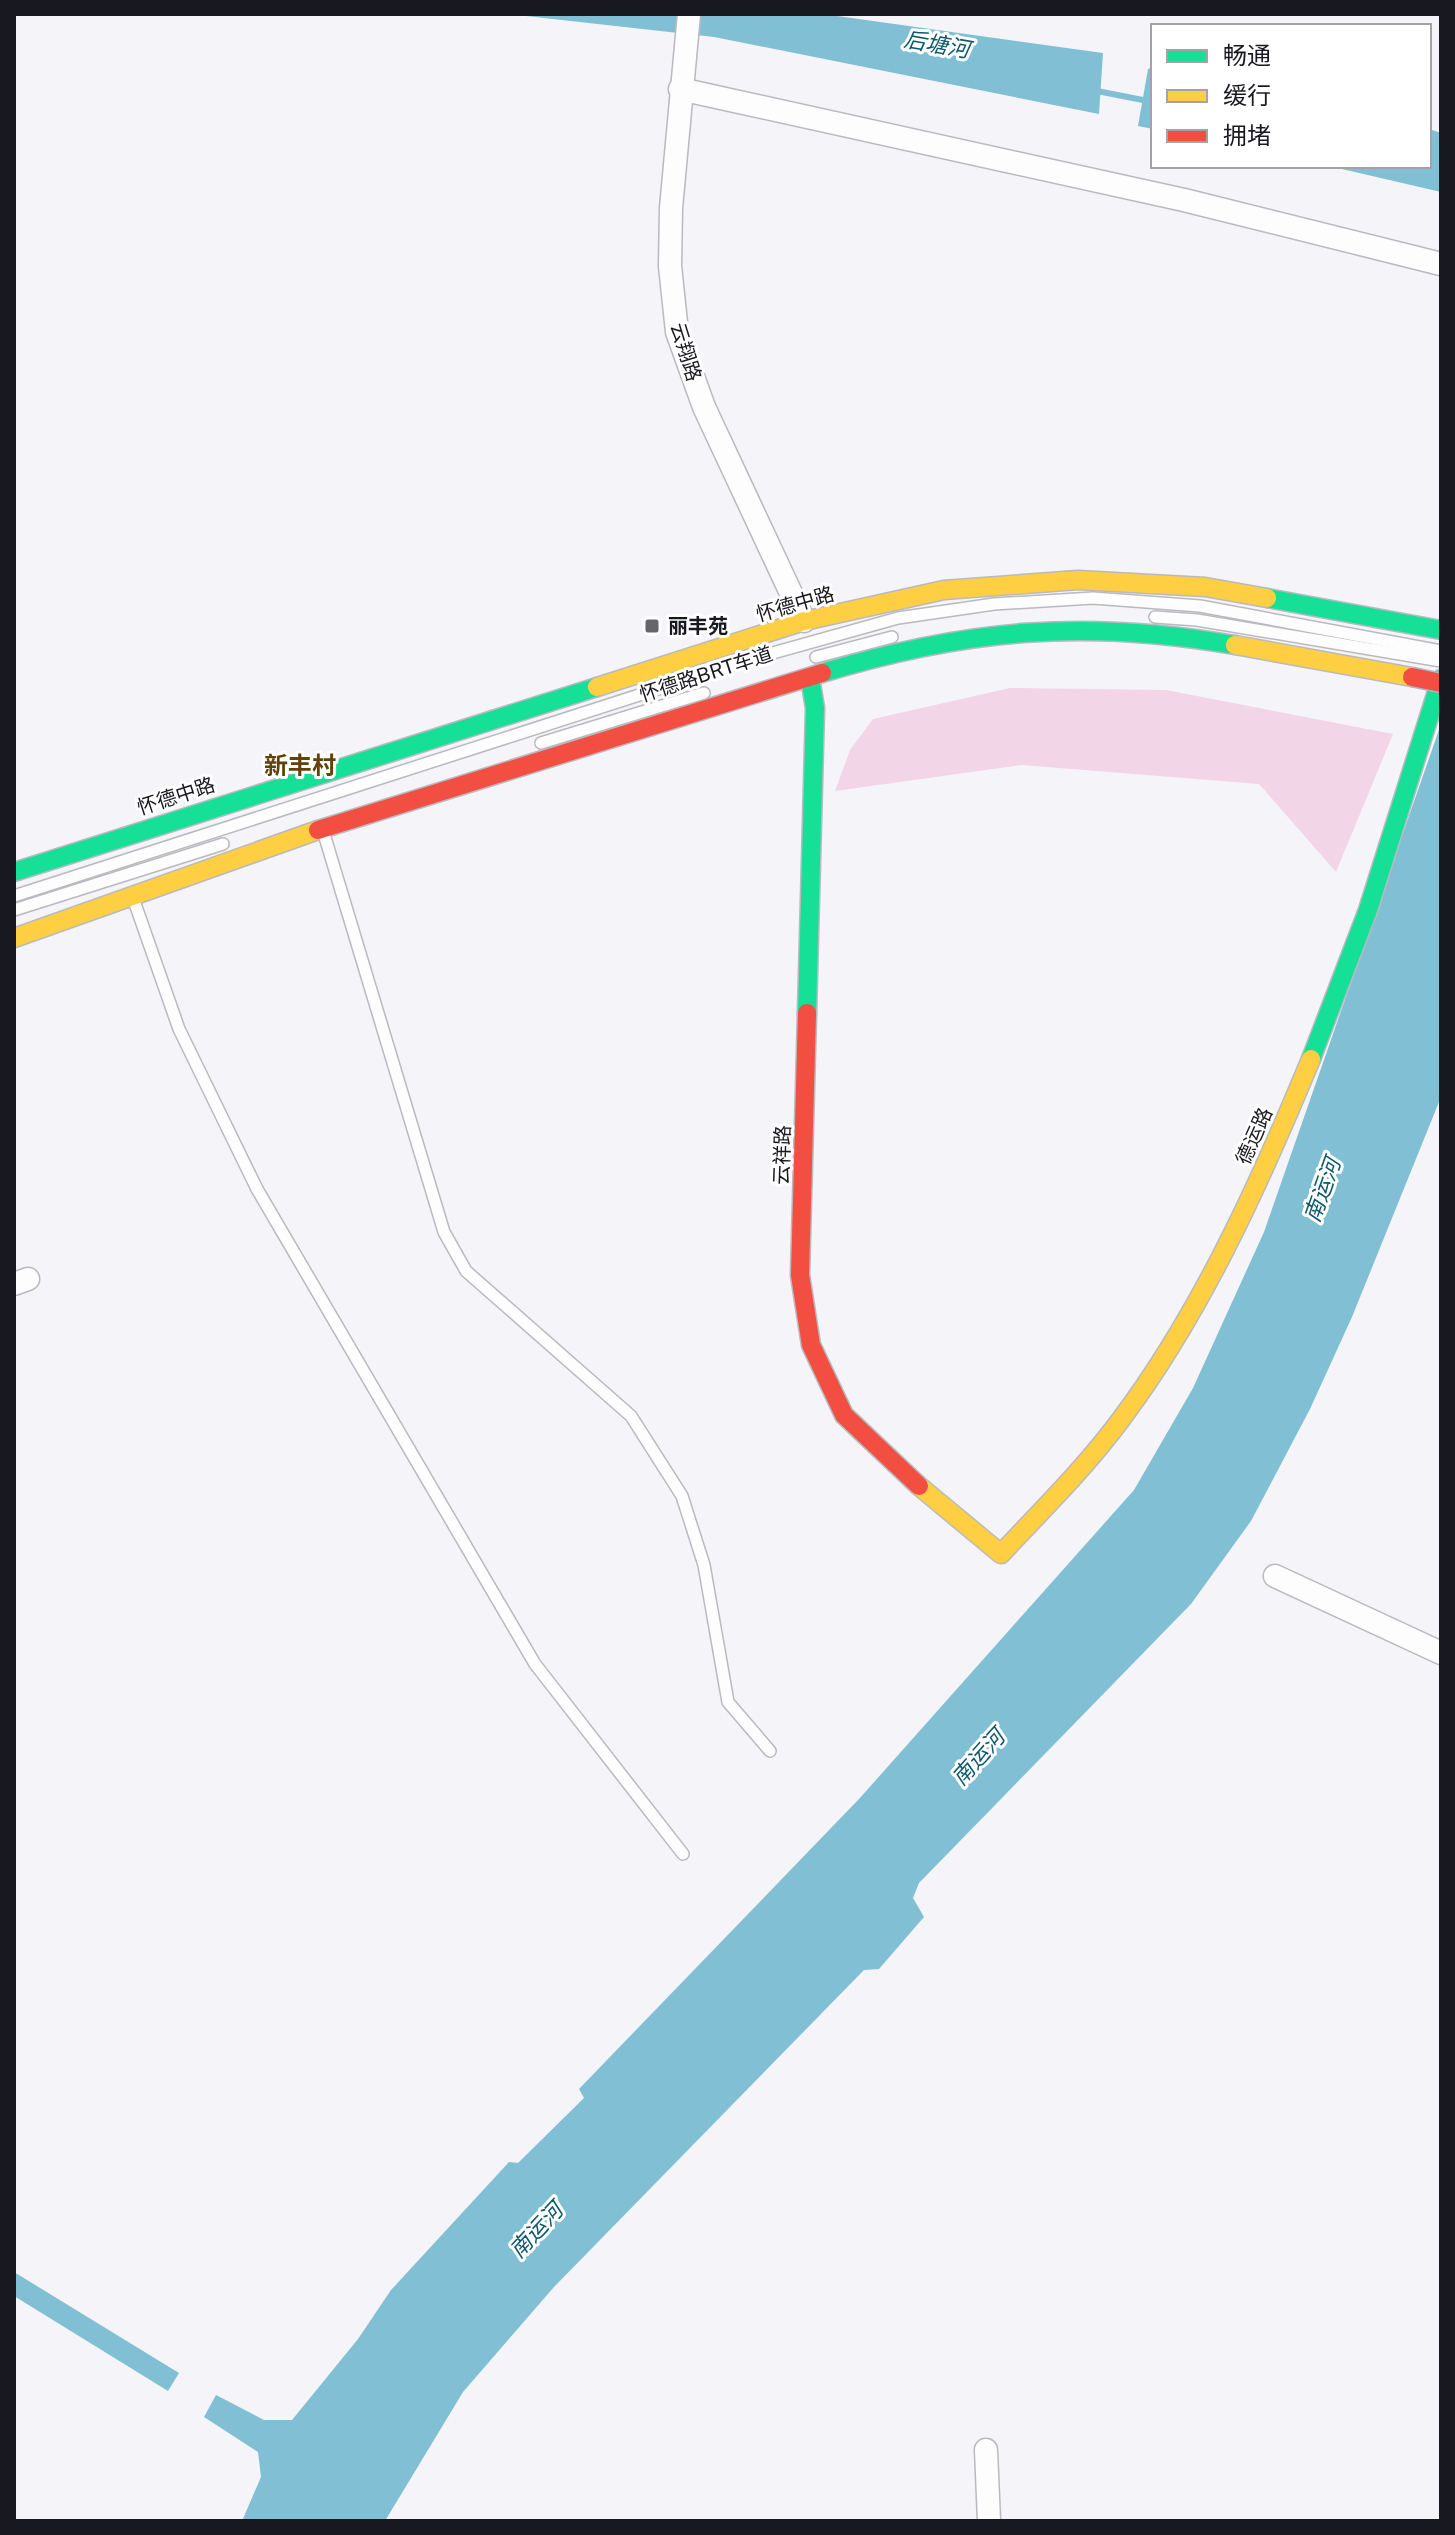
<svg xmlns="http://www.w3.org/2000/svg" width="1455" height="2535" font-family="'Public Sans','Noto Sans SC',sans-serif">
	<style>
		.green { fill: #f3d5e8 }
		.water { fill: #81c0d4 }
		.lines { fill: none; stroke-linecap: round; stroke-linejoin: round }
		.stream { stroke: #81c0d4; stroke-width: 6 }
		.lane-casing { stroke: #b9babf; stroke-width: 14 }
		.street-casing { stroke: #b9babf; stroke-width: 25 }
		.fast-casing { stroke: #b9babf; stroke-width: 21 }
		.slow-casing { stroke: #b9babf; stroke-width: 21 }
		.jam-casing { stroke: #b9babf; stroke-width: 21 }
		.lane { stroke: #fdfdfe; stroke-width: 11 }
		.street { stroke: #fdfdfe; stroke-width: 22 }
		.fast { stroke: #16e098; stroke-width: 18 }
		.slow { stroke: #ffcf43; stroke-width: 18 }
		.jam { stroke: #f24e42; stroke-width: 18 }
		.jam-bridge-casing { stroke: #acb4c0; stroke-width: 21; stroke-linecap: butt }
		.jam-bridge { stroke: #f24e42; stroke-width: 18 }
		.poi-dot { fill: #65656c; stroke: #fff; stroke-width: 3 }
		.labels { text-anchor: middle; stroke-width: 6; stroke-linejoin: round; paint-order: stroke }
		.street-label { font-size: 20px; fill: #181820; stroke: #fff }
		.poi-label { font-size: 20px; font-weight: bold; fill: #181820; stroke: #fff; text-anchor: start }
		.water-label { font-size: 22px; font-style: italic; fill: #0d596c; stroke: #fff }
		.quarter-label { font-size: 24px; font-weight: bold; fill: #62420a; stroke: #fff }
	</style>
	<rect width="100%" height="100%" fill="#f4f4f9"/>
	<polygon class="green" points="1010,688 1166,690 1393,734 1336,872 1259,784 1022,765 835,791 850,750 873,719"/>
	<g class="water">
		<polygon points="508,14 823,14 1103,53 1099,114 714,37"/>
		<polygon points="1153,67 1153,129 1138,126 1148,69"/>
		<polygon points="1429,129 1441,133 1441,192 1329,166 1429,166"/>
		<polygon points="1441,724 1441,1097 1352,1317 1310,1409 1251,1521 1191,1604 919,1883 913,1898 924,1917 879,1969 864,1970 554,2287 463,2392 385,2521 242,2521 261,2477 258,2452 204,2417 216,2395 264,2420 292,2420 358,2339 391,2290 509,2162 518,2163 584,2098 579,2089 859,1799 1134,1490 1193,1388 1264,1232"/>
		<polygon points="14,2272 179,2373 168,2391 14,2296"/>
	</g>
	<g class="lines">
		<polyline class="stream" points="1092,90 1153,102"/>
		<g class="lane-casing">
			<g id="lane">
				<polyline points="1155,617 1197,620 1441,661"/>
				<polyline points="816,657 892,637"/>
				<polyline points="541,743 704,693"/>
				<polyline points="324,834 444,1232 466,1271 631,1416 682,1496 704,1565 728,1702 770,1751"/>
				<polyline points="132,895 179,1029 257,1189 535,1664 683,1854"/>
				<polyline points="14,896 748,660 898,618 994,604 1093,598 1200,606 1441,651"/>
				<polyline points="14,910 223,844"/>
			</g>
		</g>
		<g class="street-casing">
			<g id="street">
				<polyline points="689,14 671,208 670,266 677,332 704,407 804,621"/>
				<polyline points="680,89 1184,200 1441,264"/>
				<polyline points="14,1284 28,1279"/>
				<polyline points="1275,1576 1441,1653"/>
				<polyline points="986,2450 989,2521"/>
			</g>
		</g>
		<g class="fast-casing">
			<g id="fast">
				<polyline points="1267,598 1441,630"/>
				<path d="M822 673C966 629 1086 619 1235 645"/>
				<polyline points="14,872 597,687"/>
				<polyline points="807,1013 815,708 810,678"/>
				<polyline points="1311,1059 1368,910 1441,679"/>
			</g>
		</g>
		<g class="slow-casing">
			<g id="slow">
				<polyline points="1235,645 1412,677"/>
				<polyline points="597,687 804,621 944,590 1078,580 1205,587 1267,598"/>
				<polyline points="14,938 318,830"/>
				<path d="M919 1486 1001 1554C1042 1510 1086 1467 1122 1418 1202 1311 1260 1182 1311 1059"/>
			</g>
		</g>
		<g class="jam-casing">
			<g id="jam">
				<polyline points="318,830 822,673"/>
				<polyline points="807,1013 800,1275 811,1345 844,1415 919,1486"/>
			</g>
		</g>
		<use href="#lane" class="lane"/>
		<use href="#street" class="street"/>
		<use href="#fast" class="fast"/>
		<use href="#slow" class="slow"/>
		<use href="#jam" class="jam"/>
		<g class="jam-bridge-casing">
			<polyline id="jam-bridge" points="1412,677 1441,683"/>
		</g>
		<use href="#jam-bridge" class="jam-bridge"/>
	</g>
	<rect class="poi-dot" x="644" y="618" width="16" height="16" rx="4"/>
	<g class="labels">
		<g class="street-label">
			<text transform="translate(686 352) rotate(73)" y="7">云翔路</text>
			<text transform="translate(795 604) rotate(-16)" y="7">怀德中路</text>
			<text transform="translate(706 674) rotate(-18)" y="7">怀德路BRT车道</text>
			<text transform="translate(176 796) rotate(-18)" y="7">怀德中路</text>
			<text transform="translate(1254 1136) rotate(-66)" y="7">德运路</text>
			<text transform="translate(782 1155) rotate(-88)" y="7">云祥路</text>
		</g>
		<g class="poi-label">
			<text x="668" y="633">丽丰苑</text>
		</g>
		<g class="water-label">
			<text transform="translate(937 44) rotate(10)" y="8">后塘河</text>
			<text transform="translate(1322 1190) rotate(-70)" y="8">南运河</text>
			<text transform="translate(978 1757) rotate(-48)" y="8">南运河</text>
			<text transform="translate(536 2230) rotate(-47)" y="8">南运河</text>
		</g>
		<g class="quarter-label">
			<text x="300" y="774">新丰村</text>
		</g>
	</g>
	<rect width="1455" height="2535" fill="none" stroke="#181820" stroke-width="32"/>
	<rect x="1151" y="24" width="280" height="144" fill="#ffffff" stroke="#a3a3a6" stroke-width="2"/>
	<rect x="1167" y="50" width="40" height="12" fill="#16e098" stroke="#a3a3a6" stroke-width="2"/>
	<text x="1223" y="64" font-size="24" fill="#181820">畅通</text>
	<rect x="1167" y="90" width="40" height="12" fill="#ffcf43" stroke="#a3a3a6" stroke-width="2"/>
	<text x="1223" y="104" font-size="24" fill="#181820">缓行</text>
	<rect x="1167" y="130" width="40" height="12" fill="#f24e42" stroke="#a3a3a6" stroke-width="2"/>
	<text x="1223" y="144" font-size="24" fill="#181820">拥堵</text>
</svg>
